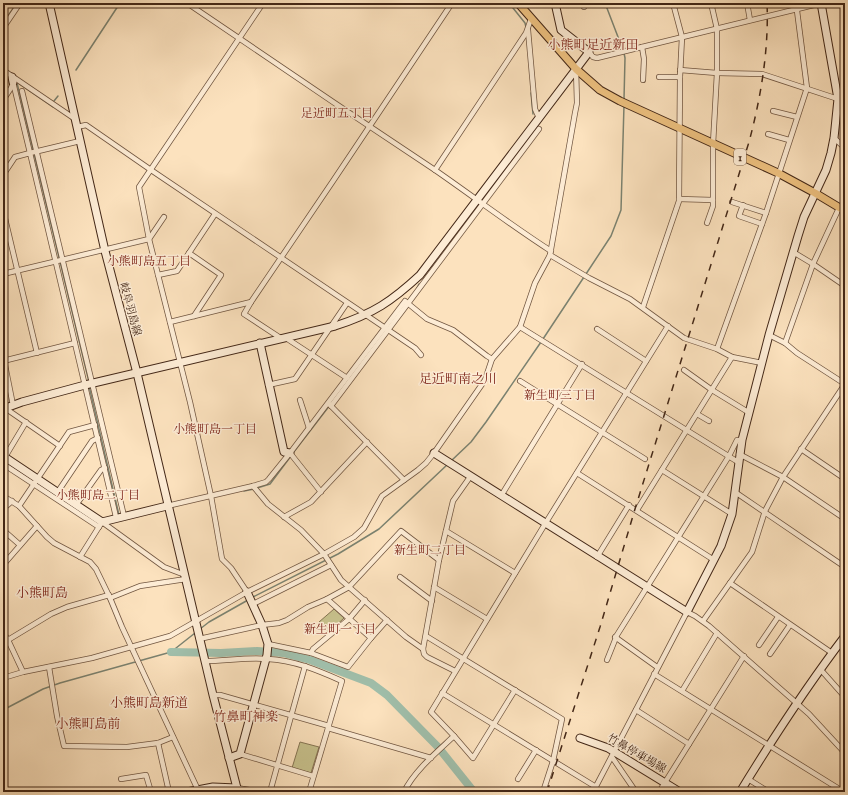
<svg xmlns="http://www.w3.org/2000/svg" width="848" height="795" font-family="'IM FELL English','Noto Serif JP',serif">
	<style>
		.green { fill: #c7c18c; stroke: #857452 }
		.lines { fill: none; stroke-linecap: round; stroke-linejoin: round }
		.stream { stroke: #7b8270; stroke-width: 1.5 }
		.river { stroke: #a0bfab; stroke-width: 8 }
		.street-casing { stroke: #715641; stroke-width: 6 }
		.secondary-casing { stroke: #432717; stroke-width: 9 }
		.primary-casing { stroke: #432717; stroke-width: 9 }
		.street { stroke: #fdecd5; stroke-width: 4.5 }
		.secondary { stroke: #fdecd5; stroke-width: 7 }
		.primary { stroke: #eec17f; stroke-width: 7 }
		.rail { stroke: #432717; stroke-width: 1.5; stroke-dasharray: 7 7; stroke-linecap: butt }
		.labels { text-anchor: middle; stroke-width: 3; stroke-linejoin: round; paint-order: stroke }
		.shield { fill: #fdecd5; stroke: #7b6250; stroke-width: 1 }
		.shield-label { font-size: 10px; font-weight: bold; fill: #432717 }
		.street-label { font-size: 11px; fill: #432717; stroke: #fdecd5 }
		.neighbourhood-label { font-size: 12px; fill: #7a1f14; stroke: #fdecd5 }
		.quarter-label { font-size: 13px; fill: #7a1f14; stroke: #fdecd5 }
	</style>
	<rect width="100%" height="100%" fill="#fce2be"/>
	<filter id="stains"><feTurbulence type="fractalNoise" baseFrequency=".005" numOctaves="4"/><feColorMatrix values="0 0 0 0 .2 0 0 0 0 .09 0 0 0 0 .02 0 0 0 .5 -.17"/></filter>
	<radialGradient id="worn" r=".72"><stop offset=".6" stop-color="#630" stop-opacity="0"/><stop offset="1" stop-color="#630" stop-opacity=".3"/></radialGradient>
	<g class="green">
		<polygon points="334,609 344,618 328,633 319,622"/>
		<polygon points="300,742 319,747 311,773 292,768"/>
	</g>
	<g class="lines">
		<g class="stream">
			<polyline points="509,3 525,23 526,27"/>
			<polyline points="605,3 623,50"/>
			<polyline points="3,23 17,3"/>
			<polyline points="624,53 625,58 624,99"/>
			<polyline points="76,70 120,3"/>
			<polyline points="3,73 10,78"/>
			<polyline points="17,83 89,382"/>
			<polyline points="18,83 53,107"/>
			<polyline points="531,93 533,114"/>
			<polyline points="54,101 58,96"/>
			<polyline points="586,274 611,236 621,210 624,105"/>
			<polyline points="417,288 419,284"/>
			<polyline points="543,339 584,277"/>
			<polyline points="89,386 119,515"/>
			<polyline points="293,453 330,405"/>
			<polyline points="451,461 471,442 486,422 541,342"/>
			<polyline points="257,488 270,484 291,456"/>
			<polyline points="244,491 254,489"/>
			<polyline points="253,597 338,554 379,529 448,464"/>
			<polyline points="200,629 209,622 248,600"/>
			<polyline points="3,710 43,689 60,683 171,652 195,633"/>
		</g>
		<polyline class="river" points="171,652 221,653 257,651 283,653 310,660 371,683 387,695 438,747 474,792"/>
		<g class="street-casing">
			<g id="street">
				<path d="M187 3C269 59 352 115 435 170 474 197 512 226 551 251"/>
				<polyline points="584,3 584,7"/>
				<polyline points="747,3 750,20"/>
				<polyline points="3,28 20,3"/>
				<polyline points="528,30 535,109 539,118"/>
				<polyline points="642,47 644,59 643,80"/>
				<polyline points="589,52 593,57 597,58 822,3"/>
				<polyline points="3,70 75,119"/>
				<polyline points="680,70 717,73 762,74 838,99 845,100"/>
				<polyline points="659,77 680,77"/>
				<polyline points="13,82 30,153 80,141"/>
				<polyline points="22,91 124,516"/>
				<polyline points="3,100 11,88 13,84"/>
				<polyline points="773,111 797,117"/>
				<polyline points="77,127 86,125 151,170 415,348 421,355"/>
				<polyline points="768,134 789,140"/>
				<polyline points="834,138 845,148"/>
				<polyline points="435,170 526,33 531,19"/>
				<polyline points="3,175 15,157 30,153 116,517"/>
				<polyline points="679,199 713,200"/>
				<polyline points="732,202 766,213"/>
				<polyline points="743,205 739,216 762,224"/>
				<polyline points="3,210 37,353"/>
				<polyline points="707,223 713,206 713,144 717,73 717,29 711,3"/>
				<polyline points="793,252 813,264 845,286"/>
				<polyline points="189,253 221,275 194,316"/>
				<polyline points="550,255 589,278 630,299 684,338 717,349 732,357 762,363"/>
				<polyline points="3,274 149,239 164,217"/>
				<polyline points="158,275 177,271 215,214"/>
				<polyline points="643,307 679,201 680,77 682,37 673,3"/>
				<polyline points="170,322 251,302"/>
				<polyline points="520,327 738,462"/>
				<polyline points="597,329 646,361"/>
				<polyline points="769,335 785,343 797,353 845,384"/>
				<polyline points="286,338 347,378"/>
				<polyline points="282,339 244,314 251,302 333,181 452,3"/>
				<polyline points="785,343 813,264 839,208 845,202"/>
				<polyline points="717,349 766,213 807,88 796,3"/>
				<polyline points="3,355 13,405"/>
				<polyline points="3,361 75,343"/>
				<polyline points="684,370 712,390 748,412"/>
				<polyline points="520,381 645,459"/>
				<polyline points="268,385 295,379 347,303"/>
				<polyline points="300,400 309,428"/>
				<polyline points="329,404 404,480"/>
				<polyline points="331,406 539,129"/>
				<polyline points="5,408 60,446"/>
				<polyline points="697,414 709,421"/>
				<polyline points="801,449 845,479"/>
				<polyline points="290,453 321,492"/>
				<polyline points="739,454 783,477 845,519"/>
				<polyline points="5,457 26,422"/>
				<polyline points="3,464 99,527"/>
				<polyline points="662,470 732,514"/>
				<polyline points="577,473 714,560"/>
				<polyline points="253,486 268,504 301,530 324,554 341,580 406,637 423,649 439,560 453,501 470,477"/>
				<polyline points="735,492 845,567"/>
				<polyline points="57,493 92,441 98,438"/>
				<polyline points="3,496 19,506 47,537 54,543 90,562 96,569 110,598 122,627 198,790"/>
				<polyline points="501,496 582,364"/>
				<polyline points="76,505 101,470 105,468"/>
				<polyline points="19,506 69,432 95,425"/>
				<polyline points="167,506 253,486 266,482 269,479 290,453 405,301 427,319 453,330 487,356 492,359"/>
				<polyline points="3,509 12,501"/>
				<polyline points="637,510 732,357"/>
				<polyline points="284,517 311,502 367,442"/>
				<polyline points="3,530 20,545"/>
				<polyline points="446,531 515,573"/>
				<polyline points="80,557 102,522 164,567 185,575"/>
				<polyline points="597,557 629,505"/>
				<polyline points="3,565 37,526"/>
				<polyline points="400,577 432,601"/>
				<polyline points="730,583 832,653"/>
				<polyline points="434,587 487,619"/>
				<polyline points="247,592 231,568 222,559 211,496 190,402 149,239 139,187 263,3"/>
				<polyline points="110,598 140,586 186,579"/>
				<polyline points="327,599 349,587 401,531 439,560"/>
				<polyline points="253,604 331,565"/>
				<polyline points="703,621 752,552 765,511 783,477 845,384"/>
				<polyline points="3,632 8,640 23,672"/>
				<polyline points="426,636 562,719 553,761 543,792"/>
				<polyline points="615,637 657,667"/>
				<polyline points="199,639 262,625 279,623 287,620 308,607 327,599 371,638"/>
				<polyline points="8,640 51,614 67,607 109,595"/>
				<polyline points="268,644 311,653 348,667 371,638 387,620"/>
				<polyline points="759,645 778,617"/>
				<polyline points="838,645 845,650"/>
				<polyline points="423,649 424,654 427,657 455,671"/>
				<polyline points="311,653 313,649 349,619 365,600"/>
				<polyline points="770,654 790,625"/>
				<polyline points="607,660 617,635 729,456 737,440 742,440"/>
				<path d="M205 661C226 661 247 657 268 659 294 660 319 671 342 681L309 792"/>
				<polyline points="49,667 57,716 64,746 127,747 158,743 173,737"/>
				<polyline points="821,670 845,697"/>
				<polyline points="654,674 844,792"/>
				<polyline points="3,678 23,672 92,658 170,636 247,592 324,554 354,537 364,528 382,496 418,470 426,463 434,453 485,380 492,359 520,327 535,283 550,255 575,113 577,103 576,69"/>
				<polyline points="515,690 473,758 454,736 431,712 545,524 668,326"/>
				<polyline points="682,691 717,633"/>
				<polyline points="442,693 596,787"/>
				<polyline points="842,693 845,688"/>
				<polyline points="213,695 220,695 329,726"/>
				<polyline points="636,710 689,744"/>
				<polyline points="328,728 431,758"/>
				<polyline points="158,743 169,792"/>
				<polyline points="240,754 313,776"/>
				<polyline points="612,757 636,792"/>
				<polyline points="121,779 146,775 151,792"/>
				<polyline points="518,779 536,750"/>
				<polyline points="748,779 769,792"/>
				<polyline points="237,788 263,792"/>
				<polyline points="270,792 305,666"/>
				<path d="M404 792C414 771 437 752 454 736"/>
				<polyline points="593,792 687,612 695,616 709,626 809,714 845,753"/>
				<polyline points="659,792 744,656"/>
			</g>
		</g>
		<g class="secondary-casing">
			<g id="secondary">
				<polyline points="49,3 105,251 137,373 213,695 238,792"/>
				<polyline points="12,77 13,82"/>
				<polyline points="260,343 284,452 290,453"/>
				<path d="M3 409 22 402 85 385 335 326C373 314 392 301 420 275L589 52 561 30 555 3"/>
				<polyline points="434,453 687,612 721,546 732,514 742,440 769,335 798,236 804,217 826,170 831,153 834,138 838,99 821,3"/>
				<polyline points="3,456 102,522 167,506"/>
				<polyline points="580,738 608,748 680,792"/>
				<polyline points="229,758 240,754 267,655 268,644 262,625 247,592"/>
				<polyline points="187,792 213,787 237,788"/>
				<path d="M740 792C773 738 807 686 845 636"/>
			</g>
		</g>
		<g class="primary-casing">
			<polyline id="primary" points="518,3 576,69 600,90 620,101 778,173 815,193 845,211"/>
		</g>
		<use href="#street" class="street"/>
		<use href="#secondary" class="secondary"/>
		<use href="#primary" class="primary"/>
		<path class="rail" d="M547 792 600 627 635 509 749 142C761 97 769 49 767 3"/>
	</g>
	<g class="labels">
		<rect class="shield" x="734" y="149" width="12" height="16" rx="3"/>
		<g class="shield-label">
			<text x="740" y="161">1</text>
		</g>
		<g class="street-label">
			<text transform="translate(131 309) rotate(75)" y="4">岐阜羽島線</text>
			<text transform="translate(637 753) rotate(30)" y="4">竹鼻停車場線</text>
		</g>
		<g class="neighbourhood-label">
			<text x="337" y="117">足近町五丁目</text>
			<text x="149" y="265">小熊町島五丁目</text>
			<text x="560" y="399">新生町三丁目</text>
			<text x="215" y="433">小熊町島一丁目</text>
			<text x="98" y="499">小熊町島二丁目</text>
			<text x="430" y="554">新生町二丁目</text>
			<text x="340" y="633">新生町一丁目</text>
		</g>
		<g class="quarter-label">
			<text x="593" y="49">小熊町足近新田</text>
			<text x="458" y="383">足近町南之川</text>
			<text x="42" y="597">小熊町島</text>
			<text x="149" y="707">小熊町島新道</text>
			<text x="246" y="721">竹鼻町神楽</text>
			<text x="88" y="728">小熊町島前</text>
		</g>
	</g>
	<rect width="848" height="795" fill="none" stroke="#fce2be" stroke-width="16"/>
	<rect x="4" y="4" width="840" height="787" fill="none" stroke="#432717" stroke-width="2"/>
	<rect x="8" y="8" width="832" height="779" fill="none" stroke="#432717"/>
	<rect width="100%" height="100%" filter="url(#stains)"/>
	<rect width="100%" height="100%" fill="url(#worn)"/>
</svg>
